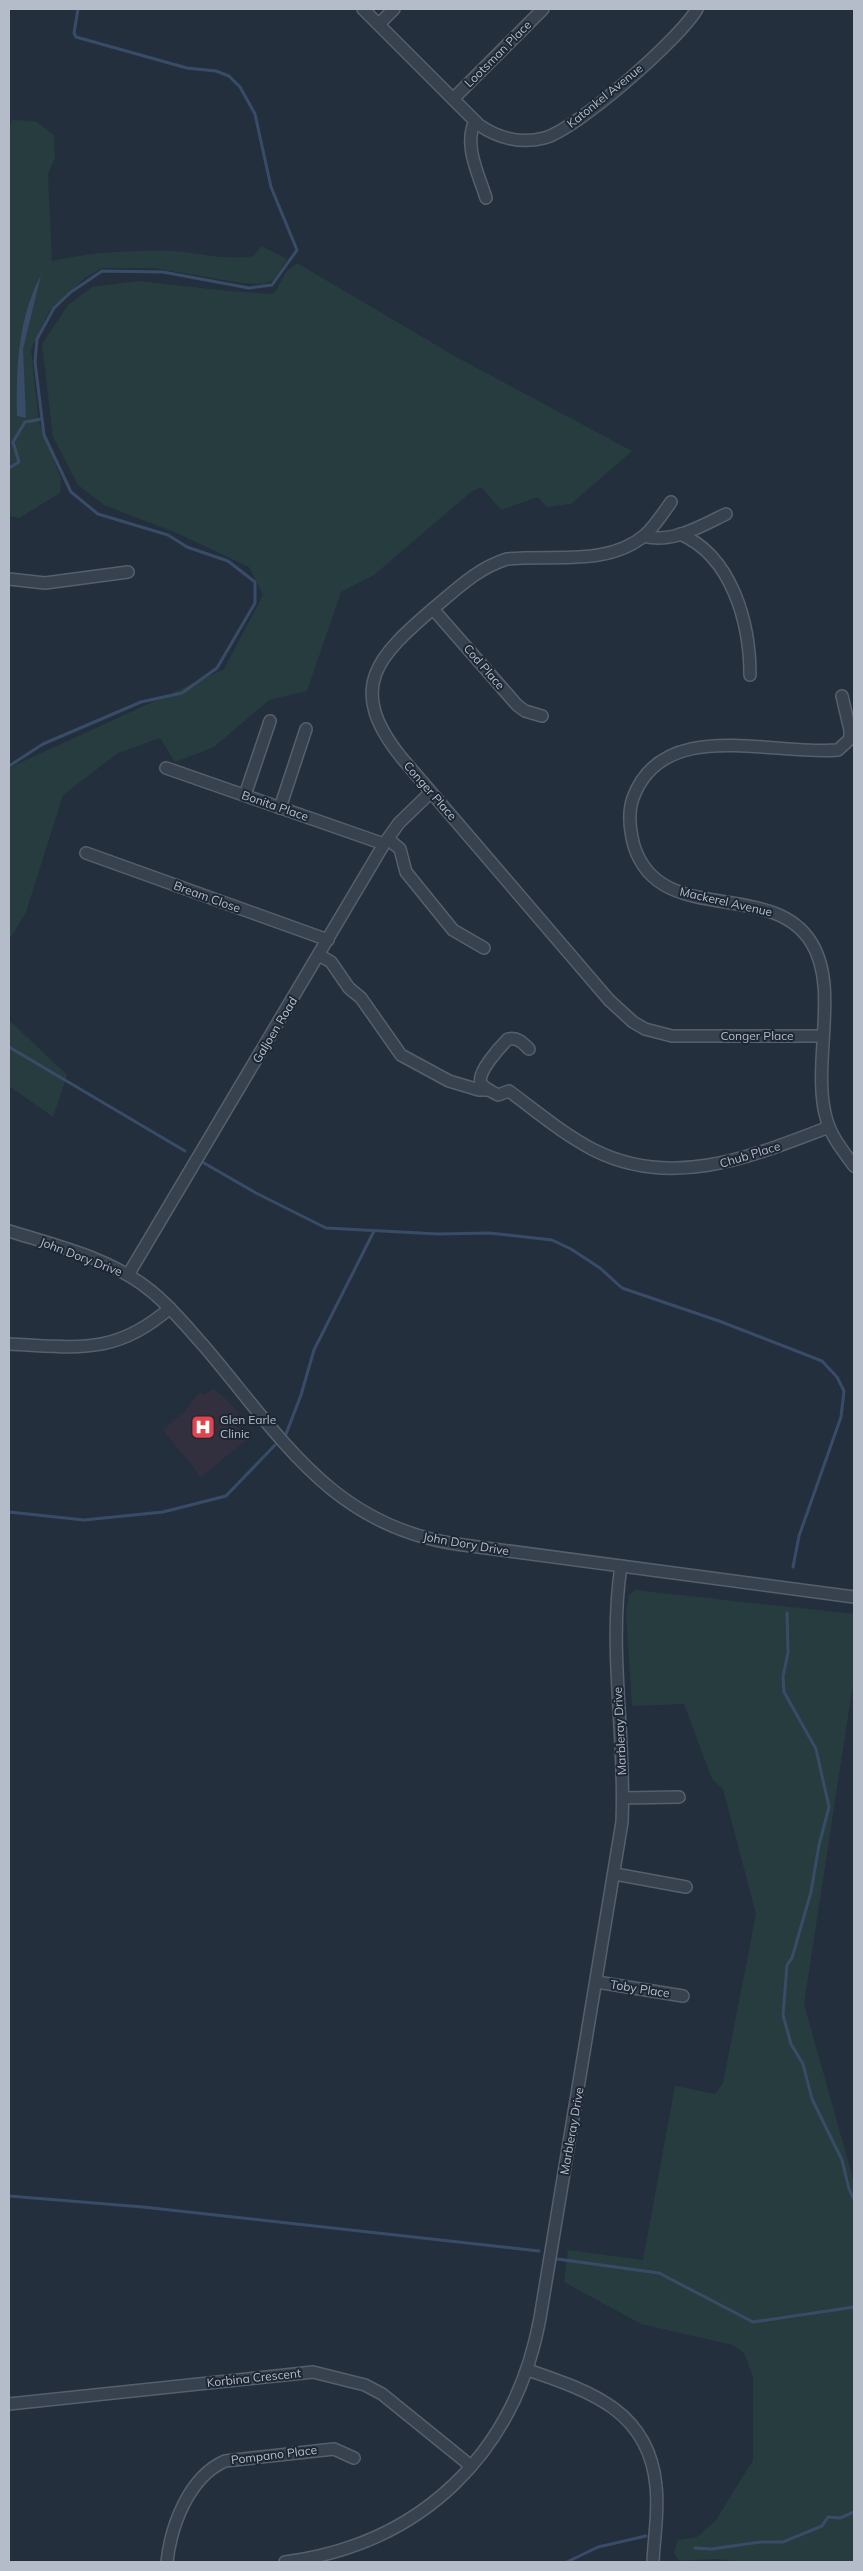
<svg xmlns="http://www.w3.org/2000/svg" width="863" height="2571" font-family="Mulish,sans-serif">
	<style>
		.medical { fill: #32303f }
		.green { fill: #263c3f }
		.water { fill: #394c67 }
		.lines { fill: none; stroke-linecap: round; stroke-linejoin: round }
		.stream { stroke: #394c67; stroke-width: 3 }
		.minor-casing { stroke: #565f6c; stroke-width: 14 }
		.minor { stroke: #38414e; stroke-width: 11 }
		.labels { text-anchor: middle; stroke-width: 4; stroke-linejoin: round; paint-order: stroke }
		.street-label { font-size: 12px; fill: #b4bcc9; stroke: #1d2633 }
		.poi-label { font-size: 12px; fill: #b4bcc9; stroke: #1d2633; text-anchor: start }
	</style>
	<rect width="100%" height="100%" fill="#242f3e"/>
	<polygon class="medical" points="213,1389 223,1396 239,1413 232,1420 246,1440 201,1477 163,1430 184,1412 200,1392 204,1395"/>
	<g class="green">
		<path d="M12 120 35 121 54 135 55 158 48 174 52 261C91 252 133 250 174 251 201 253 227 261 254 256L261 246 287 259 274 280 263 284 241 283 154 268H102L85 278 49 311 31 349 39 422 61 479 60 493 19 518 9 516V127Z"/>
		<polygon points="297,263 458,358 632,451 571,504 547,507 538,497 501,510 481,487 471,492 374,575 341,592 307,691 269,700 214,747 175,762 160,738 118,753 63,795 26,912 9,940 9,768 224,669 263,595 249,567 179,534 104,505 78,485 53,437 42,344 68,305 92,287 138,281 228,291 274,294 286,272"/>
		<polygon points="9,1020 67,1075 53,1117 9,1086"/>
		<polygon points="635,1590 854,1614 854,1677 804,2004 854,2182 854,2562 753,2562 714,2559 679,2561 674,2552 678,2540 697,2537 716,2520 753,2460 753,2376 744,2353 733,2345 641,2324 564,2282 568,2250 643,2260 675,2086 715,2094 723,2083 756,1914 723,1789 712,1779 684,1704 632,1706 626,1613 629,1595"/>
	</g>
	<path class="water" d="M41 275 23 349 26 418 17 416C16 369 18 318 41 275Z"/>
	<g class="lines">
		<g class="stream">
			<polyline points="9,468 19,462 13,442 25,422 42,419"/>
			<polyline points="9,766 43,744 141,702 182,693 217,668 255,603 255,582 228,561 187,547 168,535 98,514 71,492 44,435 35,362 37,339 54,308 71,292 102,271 163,272 249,288 272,285 297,250 271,187 255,114 240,87 229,76 216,71 187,68 76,37 74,33 78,9"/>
			<polyline points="9,1047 185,1151"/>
			<polyline points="204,1163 256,1193 326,1228 438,1234 489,1233 552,1240 571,1249 600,1268 622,1288 719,1321 822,1361 837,1377 844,1391 841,1417 799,1536 793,1567"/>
			<polyline points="286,1434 301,1395 314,1350 374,1231"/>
			<polyline points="9,1512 84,1520 163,1512 226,1496 275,1445"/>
			<polyline points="787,1613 788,1653 783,1676 784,1692 816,1749 829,1807 819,1845 811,1892 792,1958 787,1965 783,2015 791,2044 803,2064 812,2099 842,2160 849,2189 854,2199"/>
			<polyline points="9,2196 143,2207 539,2251"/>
			<polyline points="557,2259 659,2273 753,2322 854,2307"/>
			<polyline points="695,2548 712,2549 760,2542 783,2542 822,2526 828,2517 840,2518 854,2512"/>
			<polyline points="567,2562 598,2547 646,2536"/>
		</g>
		<g class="minor-casing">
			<g id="minor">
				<path d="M363 9 479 125C498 138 521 144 544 138 576 130 680 39 697 9"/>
				<polyline points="379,24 394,9"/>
				<polyline points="453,99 543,9"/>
				<path d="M475 121C463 145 479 175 486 198"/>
				<path d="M671 502C663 513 655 526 645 535 607 567 553 554 507 559 478 568 458 588 435 607 378 656 345 687 401 757L609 1000 633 1022 645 1029 672 1036H822"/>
				<path d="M680 534C732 556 750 623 750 675"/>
				<path d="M644 536C672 544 701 526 726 514"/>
				<polyline points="9,579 45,583 128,572"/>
				<polyline points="433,609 517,705 525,711 542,716"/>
				<path d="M842 696 850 730V739L838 750C772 756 663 716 633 798 628 812 630 831 634 846 660 928 771 878 811 942 841 989 810 1067 827 1121 832 1138 844 1152 854 1166"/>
				<polyline points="166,768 384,844"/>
				<polyline points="245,795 270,721"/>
				<polyline points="280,808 306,729"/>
				<polyline points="388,839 400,849 406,872 453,930 484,948"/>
				<polyline points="86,853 328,940"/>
				<polyline points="319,955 331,962 349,988 361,998 401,1055 449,1081 479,1090 489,1090"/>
				<path d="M529 1049C523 1043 518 1037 508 1039 501 1046 476 1073 481 1083 484 1089 493 1092 498 1095L509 1091C536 1111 563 1134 594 1150 673 1190 753 1156 829 1127"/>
				<path d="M9 1231C57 1246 111 1258 151 1291 171 1307 187 1327 204 1346 280 1435 330 1525 456 1544L854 1597"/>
				<polyline points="128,1275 384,844 399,823 431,792"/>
				<path d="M9 1344C77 1347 115 1356 170 1308"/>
				<polyline points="623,1798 679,1797"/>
				<polyline points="615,1874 686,1887"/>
				<polyline points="597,1982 683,1996"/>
				<path d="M528 2370C589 2391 649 2410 656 2486 659 2511 654 2537 653 2562"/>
				<polyline points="9,2404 313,2372 365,2385 382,2394 471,2466"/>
				<path d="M167 2562C171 2525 189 2477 225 2461L334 2449 354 2458"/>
				<path d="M285 2562C422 2544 515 2453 540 2318L622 1822C626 1736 608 1651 621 1566"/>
			</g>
		</g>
		<use href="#minor" class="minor"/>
	</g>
	<defs>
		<g id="hospital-square" transform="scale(1.25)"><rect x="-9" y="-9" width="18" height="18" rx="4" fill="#e0444e" stroke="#1d2633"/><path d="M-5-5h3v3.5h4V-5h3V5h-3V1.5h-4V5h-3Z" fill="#fff"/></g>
	</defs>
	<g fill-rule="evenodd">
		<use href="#hospital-square" x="203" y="1427"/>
	</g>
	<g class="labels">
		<g class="street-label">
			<text transform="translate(498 54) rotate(-45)" y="4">Lootsman Place</text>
			<text transform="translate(605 96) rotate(-39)" y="4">Katonkel Avenue</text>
			<text transform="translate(484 667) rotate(49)" y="4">Cod Place</text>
			<text transform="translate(430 791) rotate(49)" y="4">Conger Place</text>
			<text transform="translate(275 806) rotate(19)" y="4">Bonita Place</text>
			<text transform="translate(207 897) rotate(20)" y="4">Bream Close</text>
			<text transform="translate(726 902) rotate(13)" y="4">Mackerel Avenue</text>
			<text transform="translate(275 1030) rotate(-59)" y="4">Galjoen Road</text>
			<text x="757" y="1040">Conger Place</text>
			<text transform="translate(750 1155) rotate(-17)" y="4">Chub Place</text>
			<text transform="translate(81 1257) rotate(21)" y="4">John Dory Drive</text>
			<text transform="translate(466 1544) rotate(10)" y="4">John Dory Drive</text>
			<text transform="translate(620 1731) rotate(-93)" y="4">Marbleray Drive</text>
			<text transform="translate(640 1989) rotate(9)" y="4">Toby Place</text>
			<text transform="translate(572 2131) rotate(-80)" y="4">Marbleray Drive</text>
			<text transform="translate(254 2378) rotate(-6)" y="4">Korbina Crescent</text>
			<text transform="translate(274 2455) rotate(-7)" y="4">Pompano Place</text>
		</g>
		<g class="poi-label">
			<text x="220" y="1424">Glen Earle<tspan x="220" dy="14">Clinic</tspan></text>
		</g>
	</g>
	<rect width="863" height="2571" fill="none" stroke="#b4bcc9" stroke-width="20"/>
</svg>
